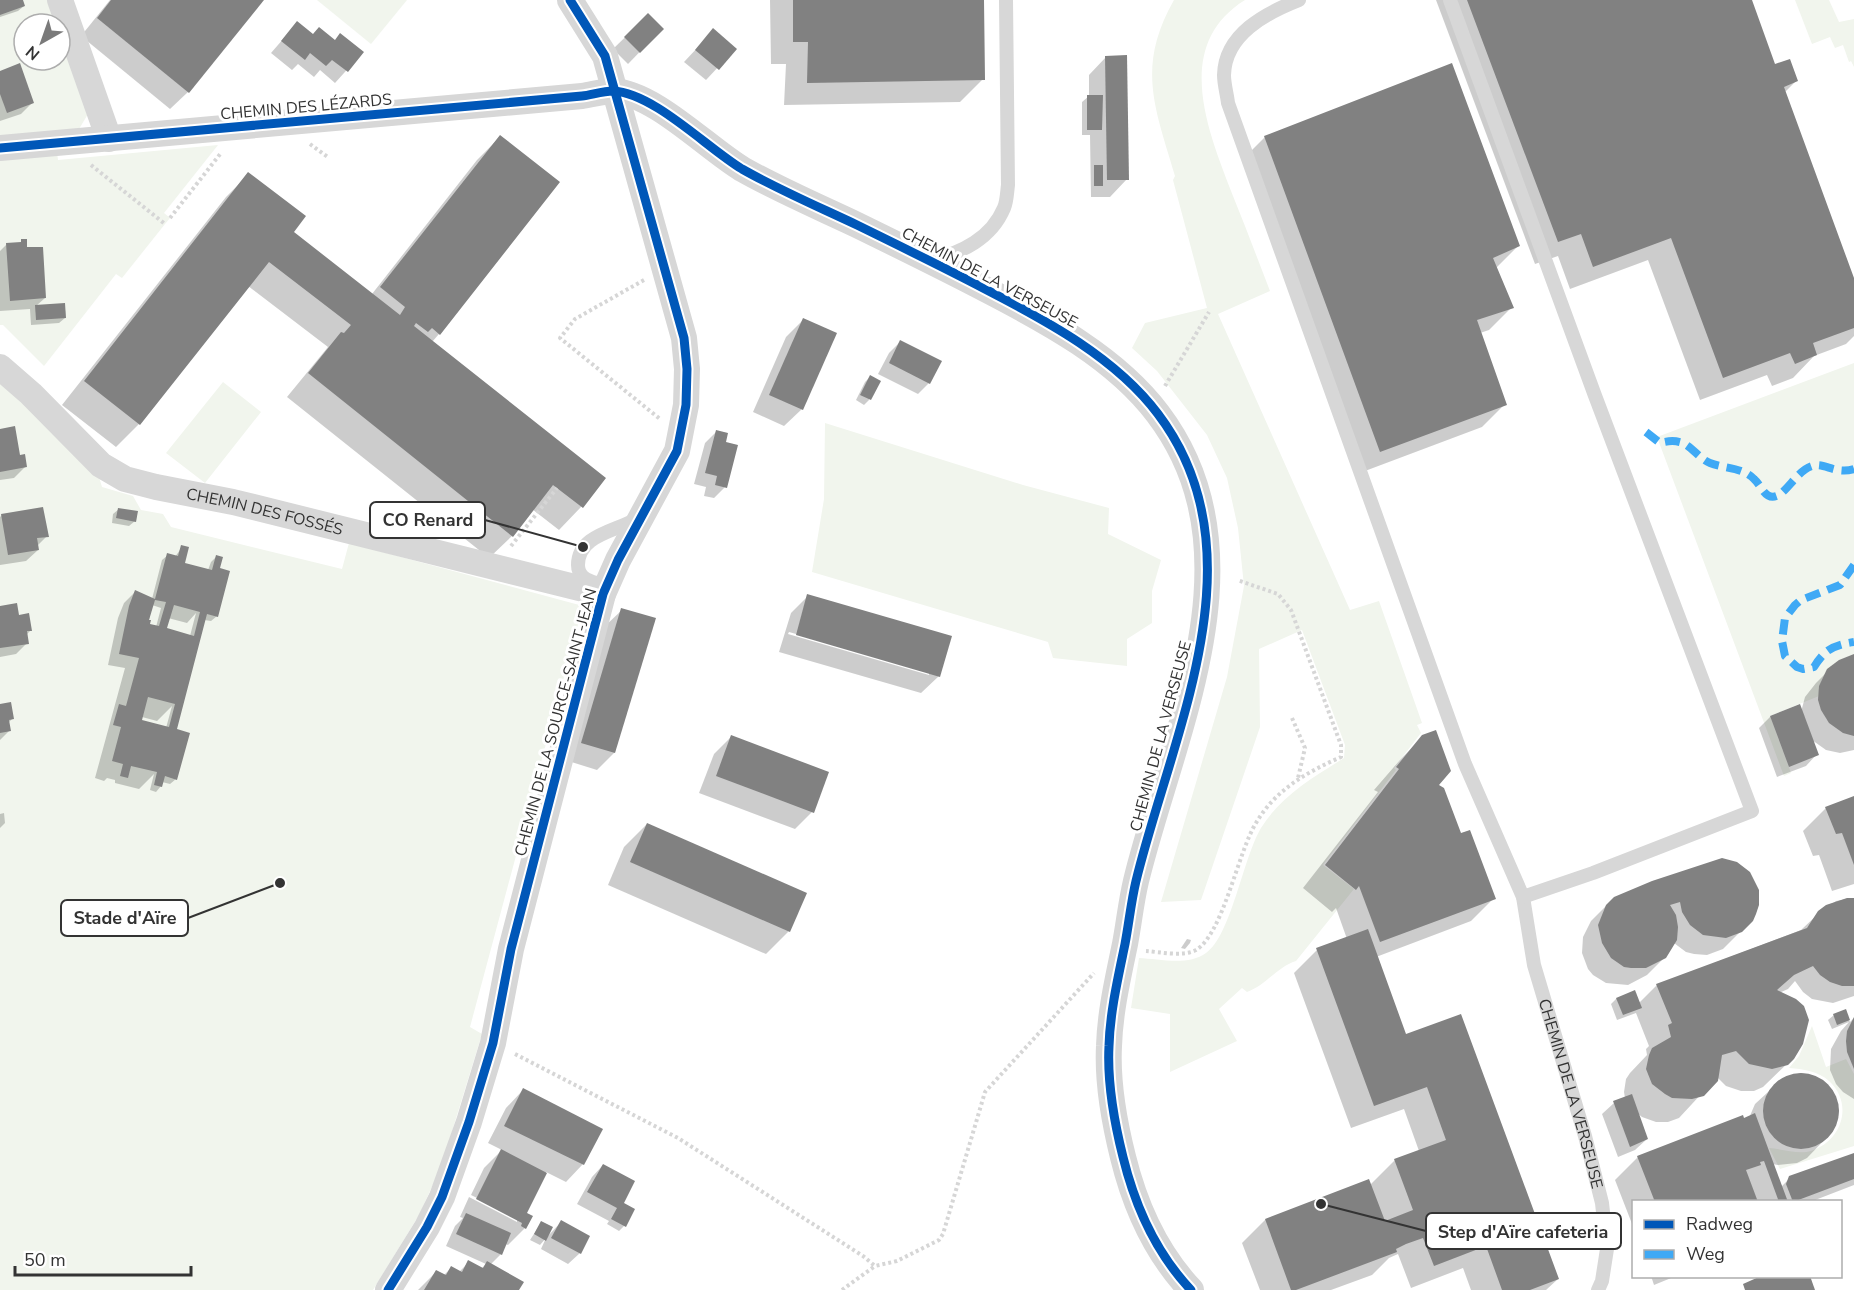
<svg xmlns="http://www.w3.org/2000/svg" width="1854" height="1290" font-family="'Nunito Sans',sans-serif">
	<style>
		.green { fill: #f1f5ed }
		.shadow { fill: #0003; fill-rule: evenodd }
		.building { fill: #818181; fill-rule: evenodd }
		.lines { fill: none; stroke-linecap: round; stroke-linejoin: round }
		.path { stroke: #d6d6d6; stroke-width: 4; stroke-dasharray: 3 3; stroke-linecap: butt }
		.service { stroke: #d7d7d7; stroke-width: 14 }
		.minor { stroke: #d7d7d7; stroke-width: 26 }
		.quiet { stroke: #3fa9f5; stroke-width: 8; stroke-dasharray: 15 8; stroke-linecap: butt }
		.cycleway-casing { stroke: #fff; stroke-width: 13 }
		.cycleway { stroke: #0057b8; stroke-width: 9 }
		.labels { text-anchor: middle; stroke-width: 6; stroke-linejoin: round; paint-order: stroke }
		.street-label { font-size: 16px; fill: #333; stroke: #fff }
		.leader { fill: none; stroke: #333; stroke-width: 2 }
		.callout-dot { fill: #333; stroke: #fff; stroke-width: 2 }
		.callout { fill: #fff; stroke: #333; stroke-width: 2 }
		.callout-label { font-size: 18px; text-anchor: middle; font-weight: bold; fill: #333 }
	</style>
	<rect width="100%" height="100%" fill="#fff"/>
	<g class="green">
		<polygon points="0,0 48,0 56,24 24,24 24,60 60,60 60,35 88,114 79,129 0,136"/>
		<polygon points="317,0 407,0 371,44"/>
		<path d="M1174 0H1245C1171 46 1209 133 1233 196 1246 228 1258 260 1270 291L1218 314 1350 610 1379 601 1422 723 1417 725 1421 733 1394 768 1396 770 1323 865 1354 889 1296 961C1277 967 1266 985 1247 992L1242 988 1219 1009 1237 1041 1170 1072V1014L1131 1008 1139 958C1159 959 1189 966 1206 953 1231 936 1243 858 1261 828 1281 796 1312 778 1344 758L1345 745 1302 630 1259 649 1260 727 1201 900 1161 902 1227 677 1244 586 1238 528 1227 478 1207 435 1157 371 1132 348 1145 323 1207 308 1173 180 1175 176C1155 108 1136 67 1174 0Z"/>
		<polygon points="1795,0 1829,0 1839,22 1854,19 1854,67 1851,61 1849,62 1843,45 1835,48 1830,37 1812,44"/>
		<polygon points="218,145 164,213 170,218 165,224 122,278 116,274 44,366 3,325 0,325 0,156 57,152 58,160"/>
		<path d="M1854 363V655C1833 660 1819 674 1819 696L1770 716 1791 773 1784 776 1657 437Z"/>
		<polygon points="0,377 99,477 102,487 133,496 141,510 163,514 171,527 342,569 349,543 583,606 470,1027 482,1034 441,1167 419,1215 373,1290 0,1290"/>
		<polygon points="223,382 261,412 205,483 166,453"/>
		<polygon points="825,423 1023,485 1109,508 1108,534 1161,560 1152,591 1152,623 1127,639 1127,666 1053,658 1048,642 812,572 824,499"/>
		<path d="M1812 1026 1826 1067 1846 1059 1854 1074V1146L1780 1169 1769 1148C1782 1149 1799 1155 1811 1151 1842 1141 1854 1104 1829 1081 1818 1071 1803 1069 1789 1068L1799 1056Z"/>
	</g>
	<g class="shadow">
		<polygon points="0,0 22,0 24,6 18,11 0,17"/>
		<polygon points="110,0 262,0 188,92 170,109 81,36"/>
		<polygon points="770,0 982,0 983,79 960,102 784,105 786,64 771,64"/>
		<polygon points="1436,0 1750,0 1775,66 1796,81 1784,93 1854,282 1854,336 1846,344 1814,356 1793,378 1772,386 1767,375 1700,400 1648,260 1570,289 1558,256 1535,264"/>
		<polygon points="648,15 662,29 628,64 613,49"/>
		<polygon points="297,23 313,35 362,53 335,83 320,70 314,77 298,64 292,70 271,53"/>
		<polygon points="713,31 735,49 706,80 684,62"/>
		<polygon points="1106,57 1127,179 1110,197 1091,197 1090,135 1082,135 1082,102 1089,96 1089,75"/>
		<polygon points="0,72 33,102 21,114 0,121"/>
		<polygon points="500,137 439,334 432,342 604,478 581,507 559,530 532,509 512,536 489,558 287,397 328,347 248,286 139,424 116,447 62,405 226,197 249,174 292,232 372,294 477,160"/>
		<polygon points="1265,137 1518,246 1496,268 1512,307 1489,330 1480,333 1505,404 1482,427 1357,474 1242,160"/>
		<polygon points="22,241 45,298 36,306 65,318 59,323 31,325 30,309 0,311 0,251 7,244 19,244"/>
		<polygon points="803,320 802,409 784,426 753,412 786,337"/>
		<polygon points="900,342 929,383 918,394 878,374 889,353"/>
		<polygon points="870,377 879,381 869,400 864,405 856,400 865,382"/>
		<polygon points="0,430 25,467 14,478 0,480"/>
		<polygon points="716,432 724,443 725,487 714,498 704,496 706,487 694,484 705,443"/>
		<polygon points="119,509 135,521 129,526 112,523 113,514"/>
		<polygon points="2,515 47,536 37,546 38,550 26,561 0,565 0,517"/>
		<path d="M182 547V568L208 570 211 562 216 557 218 569 217 616 211 621 204 620 175 730 176 779 170 784 162 782 161 786 156 792 150 790 154 774 139 789 115 783V780L107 778 104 781 95 778 125 668 108 665 118 618 124 603 135 592 152 599 162 560 168 555 175 557ZM152 605 161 608 156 627 148 625ZM196 613 190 636 165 629 168 618 187 623ZM172 706 166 728 141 721 142 717 157 721Z"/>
		<path d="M808 596 939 676 921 693 779 652 791 613ZM789 632 929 672V675L788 634Z"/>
		<polygon points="0,607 18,617 31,630 26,635 27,643 16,654 0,657"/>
		<polygon points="622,610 614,753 597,770 565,760 604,627"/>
		<polygon points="1854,657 1854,750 1840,753 1826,750 1812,740 1817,754 1806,766 1777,777 1759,728 1770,717 1801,712 1805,697 1816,683 1834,665"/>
		<polygon points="0,705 13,718 8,723 9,731 0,740"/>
		<polygon points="1423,736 1436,785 1460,835 1494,898 1471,921 1376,957 1405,1036 1558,1279 1546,1290 1471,1290 1463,1268 1411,1288 1398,1254 1389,1258 1372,1275 1331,1290 1260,1290 1242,1243 1265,1220 1368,1181 1370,1185 1395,1160 1419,1151 1404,1109 1351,1128 1294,973 1317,950 1347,939 1336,908 1332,912 1303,888 1378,792 1374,790 1400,760"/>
		<polygon points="731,737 812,812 795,829 699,793 714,754"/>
		<polygon points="1854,798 1854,884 1832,891 1819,855 1813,856 1803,831 1826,808"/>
		<polygon points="4,813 5,823 0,828 0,814"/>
		<polygon points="647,824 789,931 766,954 608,885 624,847"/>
		<polygon points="1651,883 1752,920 1723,949 1707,955 1694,954 1686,952 1674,943 1665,957 1647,975 1628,985 1606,983 1593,975 1588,969 1582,953 1583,937 1591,921 1609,903"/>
		<polygon points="1847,899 1854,900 1854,996 1833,1003 1812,999 1803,992 1795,981 1788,989 1779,993 1793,1058 1763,1087 1754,1091 1741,1091 1726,1086 1717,1077 1679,1118 1668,1122 1656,1122 1642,1117 1637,1113 1647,1139 1635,1150 1618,1157 1602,1114 1614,1103 1625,1098 1624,1092 1626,1079 1630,1073 1647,1055 1646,1049 1649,1046 1636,1013 1617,1020 1611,1004 1616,999 1634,992 1639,1003 1657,985 1801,930 1819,913 1836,901"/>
		<polygon points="1187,939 1191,940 1190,943 1185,949 1181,948"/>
		<polygon points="1845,1011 1850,1022 1854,1018 1854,1099 1843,1092 1836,1084 1830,1070 1831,1049 1841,1031 1849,1022 1832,1029 1828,1020 1834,1015"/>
		<polygon points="1800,1073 1812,1075 1827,1084 1833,1092 1839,1111 1837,1122 1832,1132 1807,1158 1797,1163 1778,1165 1772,1164 1781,1187 1790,1178 1854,1154 1854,1185 1810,1202 1634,1202 1634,1229 1615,1180 1638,1157 1749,1118 1755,1104 1781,1080"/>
		<polygon points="523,1090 583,1164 566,1182 546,1172 525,1214 525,1228 508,1245 505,1244 501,1254 490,1265 517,1290 418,1290 436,1272 443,1276 451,1268 459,1272 469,1262 481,1269 486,1264 446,1246 455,1226 463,1218 460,1217 469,1197 517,1222 517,1218 471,1195 484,1168 502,1150 488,1143 506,1108"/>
		<polygon points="603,1165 622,1204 624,1226 619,1231 607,1224 609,1221 577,1204 592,1177"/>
		<polygon points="561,1222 580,1253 568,1264 541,1249 546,1238 540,1245 530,1240 541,1223 548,1236"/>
		<polygon points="1651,1276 1676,1276 1654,1285"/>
	</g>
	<g class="building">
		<polygon points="0,0 23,0 25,6 0,15"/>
		<polygon points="111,0 264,0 189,93 97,18"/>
		<polygon points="793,0 984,0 985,80 807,83 808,42 793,42"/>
		<polygon points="1467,0 1752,0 1775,64 1790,59 1798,81 1784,87 1854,278 1854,328 1813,343 1817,355 1795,364 1790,353 1723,378 1671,238 1593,267 1581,234 1558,242"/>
		<polygon points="648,13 664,29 640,53 624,37"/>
		<polygon points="297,21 313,34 319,27 335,40 340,33 364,52 348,72 332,60 326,66 310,53 305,60 281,41"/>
		<polygon points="713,28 737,49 719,70 695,50"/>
		<polygon points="1127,55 1129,180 1107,180 1105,56"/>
		<polygon points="20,63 34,103 7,113 0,94 0,71"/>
		<polygon points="1452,63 1520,246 1493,258 1514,308 1477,320 1507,405 1380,452 1264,136"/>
		<polygon points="1087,95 1103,95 1102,130 1087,130"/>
		<polygon points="500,135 560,182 440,335 432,328 428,332 416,323 414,326 606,478 583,508 553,485 513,537 308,373 341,332 344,333 351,325 269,262 140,425 84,381 248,172 306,216 294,232 400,315 405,307 380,287"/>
		<rect x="1094" y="165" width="9" height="21"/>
		<polygon points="21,239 27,239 27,247 43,247 46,298 10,301 6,243 21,242"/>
		<polygon points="65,303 66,318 36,320 35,305"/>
		<polygon points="803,318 837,333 803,410 769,395"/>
		<polygon points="900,340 942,361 930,384 889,363"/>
		<polygon points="870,375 881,381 871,400 860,395"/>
		<polygon points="15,426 20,455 25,454 27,467 0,472 0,429"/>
		<polygon points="716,430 728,433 726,442 738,445 727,488 715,485 717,476 705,473"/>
		<polygon points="43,507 49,537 37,538 39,550 8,555 1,514"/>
		<polygon points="118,508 138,511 136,522 116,518"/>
		<path d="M181 545 189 547 185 563 212 570 216 555 223 557 220 568 230 571 218 617 207 614 177 729 190 733 177 780 165 776 162 787 154 785 157 772 131 766 128 778 120 776 123 764 112 761 121 727 113 725 119 704 126 706 139 658 119 654 129 606 135 590 155 599 167 553 178 556ZM155 600 166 602 159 626 150 624 151 620H149ZM174 605 200 612 194 636 167 628ZM148 697 175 704 169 727 142 720Z"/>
		<polygon points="807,594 952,636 940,677 796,635"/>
		<polygon points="17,603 19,615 29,613 32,631 27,631 29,644 0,648 0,606"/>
		<polygon points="621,608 656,618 615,753 581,743"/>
		<polygon points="1854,654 1854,736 1843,733 1829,723 1821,710 1818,700 1819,686 1827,669 1839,660"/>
		<polygon points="11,702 14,719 9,720 11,731 0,733 0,704"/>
		<polygon points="1800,704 1819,755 1789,767 1770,716"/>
		<polygon points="1436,730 1451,771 1439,785 1444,788 1461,833 1470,830 1496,899 1380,942 1359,886 1356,890 1325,865 1399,769 1396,767 1422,735"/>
		<polygon points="731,735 829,772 814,813 716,776"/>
		<polygon points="1854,796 1854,865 1842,833 1836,834 1825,807"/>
		<polygon points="647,823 807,893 790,932 630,862"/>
		<polygon points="1722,858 1737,862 1750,872 1759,890 1759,905 1756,914 1753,921 1742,932 1726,938 1703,935 1690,925 1682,912 1680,902 1670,905 1676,915 1678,927 1677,940 1666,958 1646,968 1631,968 1624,967 1611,958 1602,943 1598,925 1606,905 1614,897 1652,881"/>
		<polygon points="1847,898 1854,898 1854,986 1842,986 1830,982 1820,975 1813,966 1794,975 1777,990 1796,999 1804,1006 1809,1020 1803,1044 1794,1059 1788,1065 1772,1069 1749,1064 1736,1051 1722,1055 1718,1081 1704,1096 1692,1099 1672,1098 1665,1094 1652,1084 1646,1069 1649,1055 1652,1048 1671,1037 1668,1025 1672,1023 1656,984 1807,928 1818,911 1826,905"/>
		<polygon points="1368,929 1406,1034 1461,1014 1559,1279 1530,1290 1502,1290 1486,1246 1434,1266 1423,1238 1406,1244 1396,1249 1397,1252 1296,1290 1291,1290 1265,1219 1369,1179 1385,1221 1413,1210 1394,1159 1446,1140 1427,1087 1374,1106 1316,948"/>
		<polygon points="1635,990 1642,1008 1623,1015 1616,998"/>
		<polygon points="1846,1009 1850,1020 1837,1025 1833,1014"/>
		<polygon points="1854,1017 1854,1069 1847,1052 1846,1041 1847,1031"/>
		<circle cx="1801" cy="1111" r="38"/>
		<polygon points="523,1088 603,1129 584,1165 504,1126"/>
		<polygon points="1632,1094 1648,1139 1630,1147 1613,1101"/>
		<polygon points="1755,1113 1788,1202 1779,1202 1764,1161 1760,1162 1761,1165 1746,1170 1758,1202 1655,1202 1637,1156 1743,1115 1744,1118"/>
		<polygon points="501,1149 547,1173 527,1213 533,1216 526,1229 521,1226 522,1223 476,1199"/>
		<polygon points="1854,1153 1854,1179 1793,1202 1786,1184 1789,1176"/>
		<polygon points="603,1164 635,1181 624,1203 635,1209 626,1227 611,1219 617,1208 587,1192"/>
		<polygon points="466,1213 511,1233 502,1255 456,1234"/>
		<polygon points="561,1220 590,1236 581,1254 551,1238"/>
		<polygon points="541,1221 553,1227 546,1241 534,1234"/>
		<polygon points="468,1260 483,1268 487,1261 524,1282 519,1290 424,1290 436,1270 446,1275 451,1266 462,1272"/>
		<polygon points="1761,1276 1810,1276 1815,1290 1745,1290 1743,1284"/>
	</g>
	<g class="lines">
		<g class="path">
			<polyline points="310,144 329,158"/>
			<polyline points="91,165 165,224"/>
			<polyline points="170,218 221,153"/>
			<polyline points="644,280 575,319 560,338 660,419"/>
			<polyline points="1165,386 1209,312"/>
			<polyline points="511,546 557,488"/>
			<polyline points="1292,718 1305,748 1298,778"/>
			<path d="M1146 951C1160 952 1183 957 1196 950 1223 934 1238 852 1256 823 1275 790 1307 772 1341 757V745L1291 610 1278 594 1237 580"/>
			<polyline points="515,1054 678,1138 863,1256 875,1266 897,1261 939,1240 943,1234 985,1092 1094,973"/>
			<polyline points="842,1290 875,1266"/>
		</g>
		<g class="service">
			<path id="s1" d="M1299 0C1266 13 1225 34 1224 75 1224 84 1227 94 1228 103L1465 764 1523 897 1534 965 1585 1136 1602 1203 1607 1249 1602 1281 1598 1290"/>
			<polyline points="1450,0 1594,393 1752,811 1593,873 1523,897"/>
			<path d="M931 261C962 252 991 239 1004 208 1007 201 1007 192 1008 185L1006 0"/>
			<path d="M596 583C586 580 578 576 578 565 578 534 618 531 638 518"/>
		</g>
		<g class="minor">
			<polyline points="60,0 109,139"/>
			<path d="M0 148 582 96C591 95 603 91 613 91 654 93 707 148 742 169 779 190 819 207 857 225 900 246 943 267 985 289 1047 321 1116 358 1158 414 1264 554 1172 733 1136 881 1131 902 1129 923 1125 944 1118 978 1110 1012 1109 1046 1107 1084 1114 1121 1123 1157 1135 1206 1156 1253 1191 1290"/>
			<path id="s2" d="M0 367 31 394 101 465 125 479 156 487 233 502 603 594"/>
			<polyline points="388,1290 427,1227 442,1197 469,1122 493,1043 511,949 603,594 618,560 677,451 686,405 687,369 684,338 605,56 570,0"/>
		</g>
		<g class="quiet">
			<path d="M1646 432 1660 443C1667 441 1675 440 1683 443 1693 448 1700 459 1710 463 1725 469 1742 467 1754 479 1763 487 1765 502 1779 495 1790 487 1799 470 1812 466 1824 462 1836 475 1854 469"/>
			<path d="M1854 565 1840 585 1801 600 1795 605 1785 618 1782 641 1785 656 1797 667 1803 669 1814 667C1825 649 1834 645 1854 642"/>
		</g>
		<g class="cycleway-casing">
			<g id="cycleway">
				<path d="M0 148 582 96C591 95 603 91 613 91 654 93 707 148 742 169 779 190 819 207 857 225 900 246 943 267 985 289 1047 321 1116 358 1158 414 1264 554 1172 733 1136 881 1131 902 1129 923 1125 944 1118 978 1110 1012 1109 1046 1107 1084 1114 1121 1123 1157 1135 1206 1156 1253 1191 1290"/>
				<polyline points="388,1290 427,1227 442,1197 469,1122 493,1043 511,949 603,594 618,560 677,451 686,405 687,369 684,338 605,56 570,0"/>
			</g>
		</g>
		<use href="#cycleway" class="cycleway"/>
	</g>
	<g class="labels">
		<g class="street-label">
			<text transform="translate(306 106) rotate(-5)" y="6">CHEMIN DES LÉZARDS</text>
			<text transform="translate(990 277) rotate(28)" y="6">CHEMIN DE LA VERSEUSE</text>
			<text dy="6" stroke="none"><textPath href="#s2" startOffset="312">CHEMIN DES FOSSÉS</textPath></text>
			<text transform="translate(555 722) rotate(-75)" y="6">CHEMIN DE LA SOURCE-SAINT-JEAN</text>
			<text transform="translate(1160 736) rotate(-75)" y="6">CHEMIN DE LA VERSEUSE</text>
			<text dy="6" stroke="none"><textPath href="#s1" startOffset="1191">CHEMIN DE LA VERSEUSE</textPath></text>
		</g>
	</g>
	<path class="leader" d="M583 547L485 520M280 883L188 918M1321 1204L1426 1231"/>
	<g class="callout-dot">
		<circle cx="583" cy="547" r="6"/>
		<circle cx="280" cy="883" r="6"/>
		<circle cx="1321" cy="1204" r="6"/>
	</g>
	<g class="callout">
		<rect x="370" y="502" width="115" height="36" rx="6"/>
		<rect x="61" y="900" width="127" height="36" rx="6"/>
		<rect x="1426" y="1213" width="195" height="36" rx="6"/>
	</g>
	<g class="callout-label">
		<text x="428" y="526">CO Renard</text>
		<text x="125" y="924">Stade d'Aïre</text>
		<text x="1523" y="1238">Step d'Aïre cafeteria</text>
	</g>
	<rect x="1632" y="1200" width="210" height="78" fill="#ffffff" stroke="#adadad" stroke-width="1.5"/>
	<rect x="1644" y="1220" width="30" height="9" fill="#0057b8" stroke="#adadad" stroke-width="1.5"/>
	<text x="1686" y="1230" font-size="18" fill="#333333">Radweg</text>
	<rect x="1644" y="1250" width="30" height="9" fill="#3fa9f5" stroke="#adadad" stroke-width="1.5"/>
	<text x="1686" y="1260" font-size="18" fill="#333333">Weg</text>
	<g transform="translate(42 42) rotate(220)"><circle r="28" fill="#ffffff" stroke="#adadad" stroke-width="1.5"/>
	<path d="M0-4.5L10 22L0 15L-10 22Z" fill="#7a7a7a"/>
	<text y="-9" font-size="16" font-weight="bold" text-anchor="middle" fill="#333333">N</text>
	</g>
	<path d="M15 1266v9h176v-9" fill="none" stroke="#333333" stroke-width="3"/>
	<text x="24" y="1266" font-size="18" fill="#333333" stroke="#ffffff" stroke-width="4.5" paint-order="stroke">50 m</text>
</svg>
